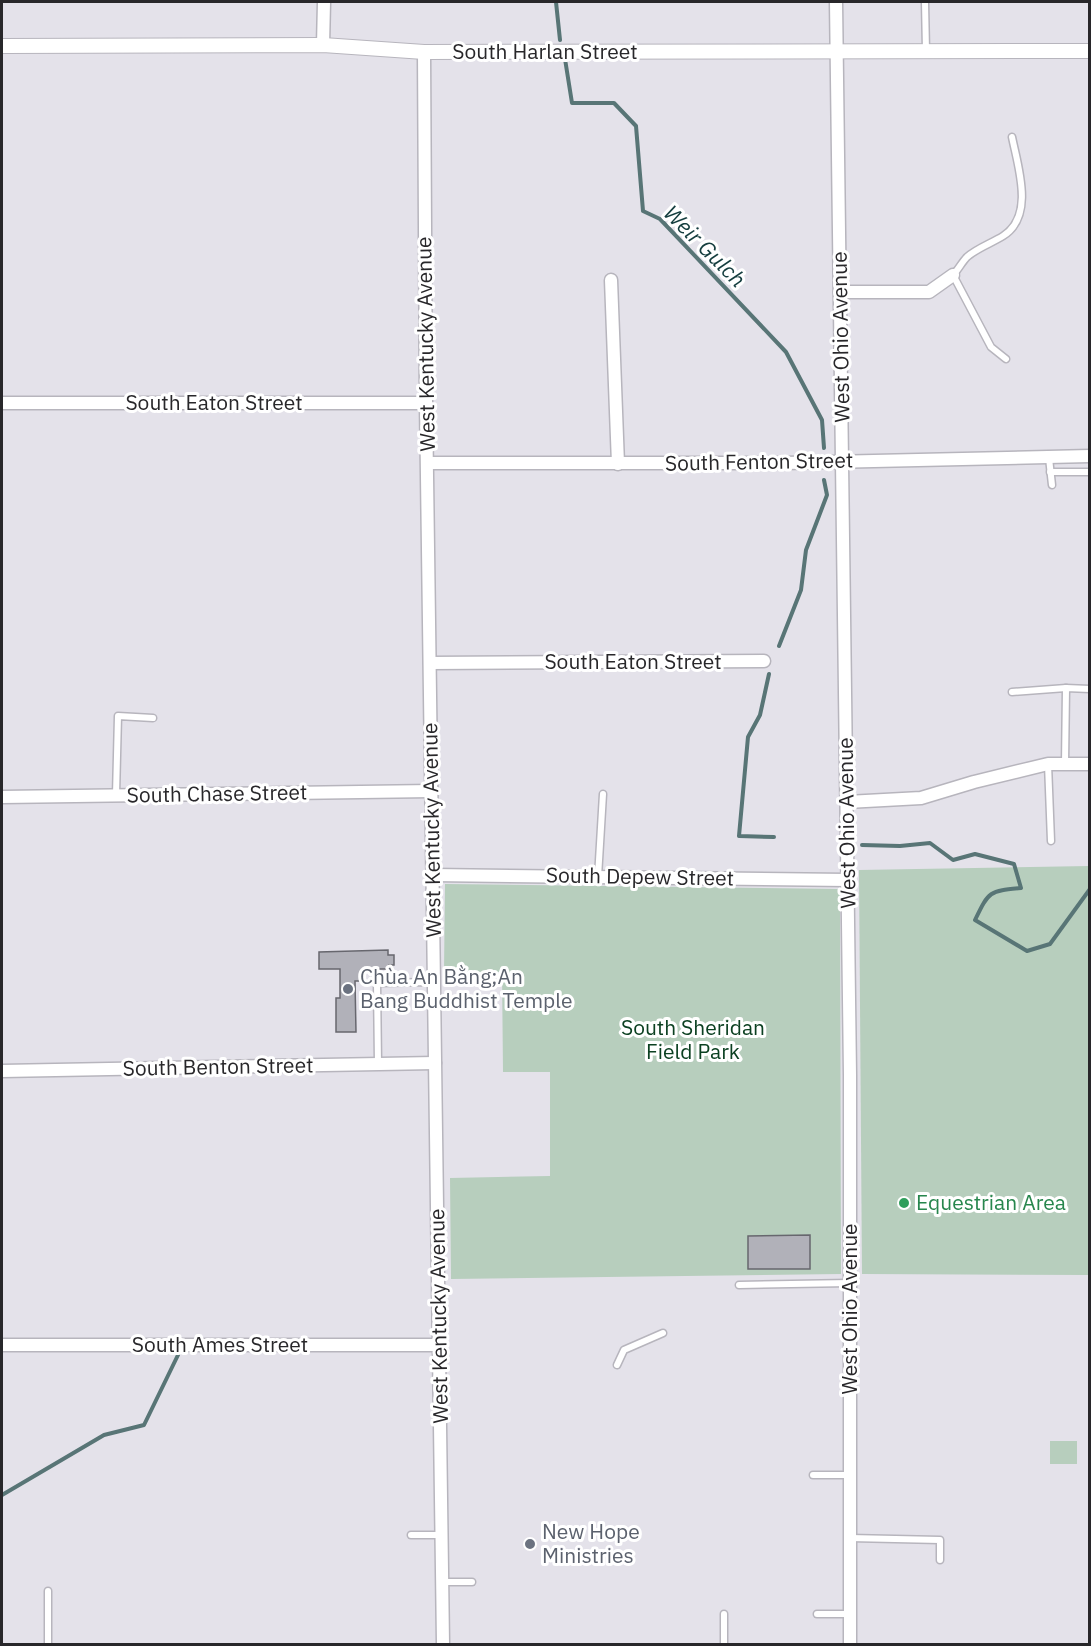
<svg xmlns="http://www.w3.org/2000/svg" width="1091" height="1646" font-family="'IBM Plex Sans',sans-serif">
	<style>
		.green { fill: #b7cebd }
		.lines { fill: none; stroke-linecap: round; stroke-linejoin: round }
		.stream { stroke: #587576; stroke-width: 4 }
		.building { fill: #b1b1b9; stroke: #67676e; stroke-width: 1.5 }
		.service-casing { stroke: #b7b5bd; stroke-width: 9 }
		.minor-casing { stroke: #b7b5bd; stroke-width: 15 }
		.tertiary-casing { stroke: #b7b5bd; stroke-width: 16 }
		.service { stroke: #fff; stroke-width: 6 }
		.minor { stroke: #fff; stroke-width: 12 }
		.tertiary { stroke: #fff; stroke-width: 14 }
		.worship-dot { fill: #6b7280; stroke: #fff; stroke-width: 2 }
		.leisure-dot { fill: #2e9e5b; stroke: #fff; stroke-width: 2 }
		.labels { text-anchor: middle; stroke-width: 6; stroke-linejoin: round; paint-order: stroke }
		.street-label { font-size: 21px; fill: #28272a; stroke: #fff }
		.worship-label { font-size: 21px; fill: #5b616d; stroke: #fff; text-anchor: start }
		.park-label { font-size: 21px; fill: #0b4021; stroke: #fff }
		.leisure-label { font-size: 21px; fill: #27864d; stroke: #fff; text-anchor: start }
		.water-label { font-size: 22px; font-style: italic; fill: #143d3e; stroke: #fff }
	</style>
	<rect width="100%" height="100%" fill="#e4e2ea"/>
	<g class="green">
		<polygon points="1089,866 1089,1275 862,1274 859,870"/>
		<polygon points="445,884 840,889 841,1274 451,1279 450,1178 550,1176 550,1072 503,1072 502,972 444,972"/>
		<rect x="1050" y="1441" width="27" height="23"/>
	</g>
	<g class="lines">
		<g class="stream">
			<polyline points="556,2 560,40"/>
			<polyline points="565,59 572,103 614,103 636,126 643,211 660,219 786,352 822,420 824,448"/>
			<polyline points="779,646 801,590 806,550 827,495 824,480"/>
			<polyline points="769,674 760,715 748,737 739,836 774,837"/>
			<path d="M862 845 900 846 930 843 953 860 975 854 1014 864 1021 888C989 891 989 891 975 920L1027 951 1050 944 1090 889"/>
			<polyline points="2,1495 104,1435 144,1425 178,1355"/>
		</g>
	</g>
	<g class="building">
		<polygon points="388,950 388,955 394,955 394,965 389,965 389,969 370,969 370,972 363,972 363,981 355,981 356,1032 336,1032 336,998 340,998 340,969 319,969 319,952"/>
		<polygon points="810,1235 810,1269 748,1269 748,1236"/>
	</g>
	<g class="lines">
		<g class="service-casing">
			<g id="service">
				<polyline points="925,2 926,51"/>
				<path d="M1006 359 991 347 953 275C958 270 962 262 967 257 977 248 992 243 1003 236 1035 216 1018 167 1012 137"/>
				<polyline points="1049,458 1052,485"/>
				<polyline points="1050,472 1090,472"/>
				<polyline points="1012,692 1066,688 1090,689"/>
				<polyline points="1048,764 1051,841"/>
				<polyline points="1065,764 1066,688"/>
				<polyline points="116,795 118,716 153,718"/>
				<polyline points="598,877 603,794"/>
				<polyline points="378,1063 377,983 434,982"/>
				<polyline points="739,1285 850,1283"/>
				<polyline points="617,1365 624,1350 663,1333"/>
				<polyline points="813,1475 850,1475"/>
				<polyline points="411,1535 441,1535"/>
				<polyline points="850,1538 940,1540 940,1560"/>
				<polyline points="442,1582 472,1582"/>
				<polyline points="48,1591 48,1644"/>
				<polyline points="724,1614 724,1644"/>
				<polyline points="817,1614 850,1614"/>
			</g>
		</g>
		<g class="minor-casing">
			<g id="minor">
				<polyline points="836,2 850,1075 850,1644"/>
				<polyline points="323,45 324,2"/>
				<polyline points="424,52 426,403 443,1644"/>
				<polyline points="611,280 618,464"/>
				<polyline points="840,292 929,292 953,275"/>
				<polyline points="2,403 426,403"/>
				<polyline points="428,463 785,463 1090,456"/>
				<polyline points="430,663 764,661"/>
				<polyline points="2,797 432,791"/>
				<polyline points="847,802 921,798 974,782 1048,764 1090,764"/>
				<polyline points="432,875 848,880"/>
				<polyline points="2,1071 435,1063"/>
				<polyline points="2,1345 439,1345"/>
			</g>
		</g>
		<g class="tertiary-casing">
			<polyline id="tertiary" points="2,46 323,45 424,52 1090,51"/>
		</g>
		<use href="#service" class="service"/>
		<use href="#minor" class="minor"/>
		<use href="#tertiary" class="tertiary"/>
	</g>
	<g class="worship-dot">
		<circle cx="348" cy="989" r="6"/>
		<circle cx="530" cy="1544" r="6"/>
	</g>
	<circle class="leisure-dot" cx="904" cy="1203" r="6"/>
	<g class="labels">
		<g class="street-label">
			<text x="545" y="59">South Harlan Street</text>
			<text transform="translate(841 337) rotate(-91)" y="7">West Ohio Avenue</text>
			<text transform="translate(426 344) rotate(-91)" y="7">West Kentucky Avenue</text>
			<text x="214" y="410">South Eaton Street</text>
			<text transform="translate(759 462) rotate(-1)" y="7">South Fenton Street</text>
			<text x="633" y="669">South Eaton Street</text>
			<text transform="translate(217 794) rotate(-1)" y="7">South Chase Street</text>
			<text transform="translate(847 823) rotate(-91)" y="7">West Ohio Avenue</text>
			<text transform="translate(432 830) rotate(-91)" y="7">West Kentucky Avenue</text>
			<text transform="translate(640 877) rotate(1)" y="7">South Depew Street</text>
			<text transform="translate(218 1067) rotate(-1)" y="7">South Benton Street</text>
			<text transform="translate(850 1309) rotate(-90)" y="7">West Ohio Avenue</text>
			<text transform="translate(439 1316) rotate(-91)" y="7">West Kentucky Avenue</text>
			<text x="220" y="1352">South Ames Street</text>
		</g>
		<g class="worship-label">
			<text x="360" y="984">Chùa An Bằng;An<tspan x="360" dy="24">Bang Buddhist Temple</tspan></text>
			<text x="542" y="1539">New Hope<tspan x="542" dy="24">Ministries</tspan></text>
		</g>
		<g class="park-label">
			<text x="693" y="1035">South Sheridan<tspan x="693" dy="24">Field Park</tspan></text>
		</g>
		<g class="leisure-label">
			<text x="916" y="1210">Equestrian Area</text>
		</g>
		<g class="water-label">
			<text transform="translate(705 246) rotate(45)" y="8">Weir Gulch</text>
		</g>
	</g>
	<rect width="1091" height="1646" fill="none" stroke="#28272a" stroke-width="6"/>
</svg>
